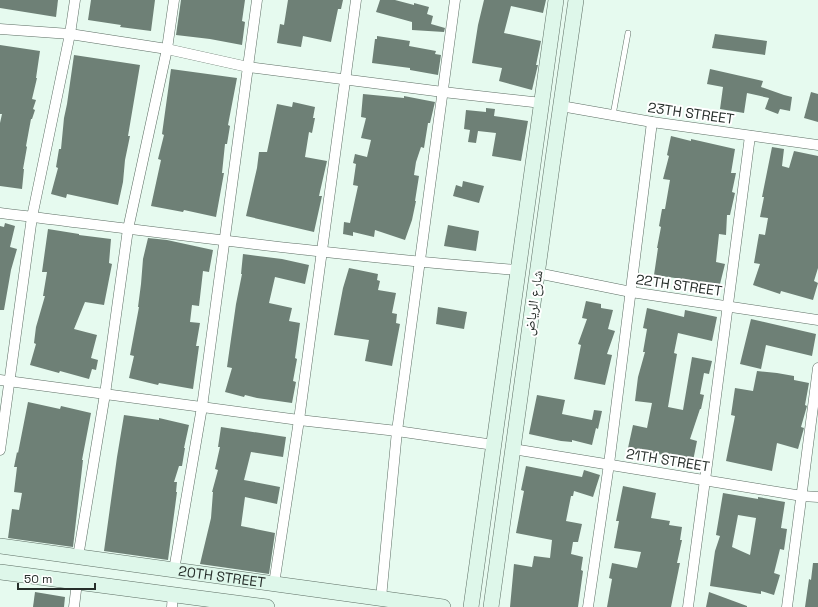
<svg xmlns="http://www.w3.org/2000/svg" width="818" height="607" font-family="'Space Grotesk','Noto Naskh Arabic',sans-serif">
	<style>
		.building { fill: #6e8076; fill-rule: evenodd }
		.lines { fill: none; stroke-linecap: round; stroke-linejoin: round }
		.lane-casing { stroke: #5d6e64; stroke-width: 6 }
		.street-casing { stroke: #5d6e64; stroke-width: 11 }
		.secondary-casing { stroke: #5d6e64; stroke-width: 16 }
		.lane { stroke: #fff; stroke-width: 5 }
		.street { stroke: #fff; stroke-width: 10 }
		.secondary { stroke: #def7ea; stroke-width: 15 }
		.labels { text-anchor: middle; stroke-width: 4; stroke-linejoin: round; paint-order: stroke }
		.street-label { font-size: 14px; fill: #262e2a; stroke: #fff }
	</style>
	<rect width="100%" height="100%" fill="#e6faef"/>
	<g class="building">
		<polygon points="0,0 58,0 56,17 0,8"/>
		<polygon points="91,0 155,0 151,31 120,27 121,25 88,20"/>
		<polygon points="181,0 245,0 242,21 245,22 242,45 210,39 176,35"/>
		<polygon points="288,0 343,0 341,9 338,9 331,42 303,36 301,47 277,43 280,24 284,25"/>
		<polygon points="380,0 395,0 414,5 414,3 429,7 427,14 433,16 431,24 445,28 444,32 412,30 412,22 376,12"/>
		<polygon points="484,0 546,0 543,13 511,6 504,33 541,41 536,65 538,65 537,69 532,90 499,81 502,68 472,63 478,25"/>
		<polygon points="715,34 767,41 765,55 712,48"/>
		<polygon points="377,36 410,41 409,46 436,51 435,54 441,55 438,75 410,70 410,68 372,63 375,39 377,39"/>
		<polygon points="0,45 40,51 36,78 37,78 32,99 36,100 33,109 35,110 32,119 31,119 26,146 27,147 23,169 24,169 22,189 0,186 0,123 2,114 0,114"/>
		<polygon points="74,55 140,65 128,136 130,136 125,160 123,182 118,205 67,194 66,198 51,194 58,168 56,167 59,149 61,149 64,118 67,104"/>
		<polygon points="171,69 237,78 228,125 230,126 227,144 225,144 222,173 224,173 216,217 184,210 183,212 151,206 161,160 158,159 164,135 162,134"/>
		<polygon points="710,69 763,81 761,87 784,95 792,97 790,111 780,109 778,114 765,109 769,98 747,93 744,113 720,109 723,87 707,84"/>
		<polygon points="811,92 818,94 818,122 804,118"/>
		<polygon points="363,94 404,98 404,96 435,102 430,123 428,123 424,148 421,147 416,162 414,175 419,176 415,201 416,201 412,220 405,240 375,230 374,237 353,232 353,236 343,234 344,222 350,223 358,186 353,185 356,164 353,163 355,154 367,157 371,140 361,138 366,118 361,117"/>
		<polygon points="293,102 315,107 313,118 315,118 312,133 309,132 305,157 327,161 319,196 322,196 314,232 246,216 257,168 259,152 267,152 277,104 292,107"/>
		<polygon points="486,108 495,109 494,116 528,121 521,161 492,156 496,133 478,131 476,143 468,142 470,130 464,129 466,110 486,112"/>
		<polygon points="671,136 691,141 691,139 735,149 731,173 736,173 732,192 735,193 730,215 727,215 726,235 719,234 716,262 725,264 719,288 698,283 698,284 682,279 654,275 658,248 657,248 661,227 659,226 662,209 665,209 670,180 663,179 669,156 667,155"/>
		<polygon points="772,147 784,149 782,166 789,168 794,151 818,156 818,268 814,281 818,283 813,300 781,291 780,294 753,285 760,264 754,263 759,234 765,235 768,218 760,217 764,197 762,197"/>
		<polygon points="463,181 484,186 479,203 453,196 456,185 462,187"/>
		<polygon points="5,223 15,226 10,247 17,249 11,270 4,310 0,310 0,226 4,227"/>
		<polygon points="448,225 479,231 476,251 444,246"/>
		<polygon points="48,229 79,234 79,235 111,239 109,263 112,264 104,305 85,302 74,329 97,335 91,358 98,360 96,370 92,369 89,379 60,371 59,373 30,365 36,344 34,343 36,327 45,296 43,296 47,272 42,272"/>
		<polygon points="148,238 167,240 213,250 209,272 203,271 199,306 192,305 190,322 200,323 196,346 199,346 193,389 159,383 158,385 129,378 134,356 130,355 139,307 138,307 141,284 143,259"/>
		<polygon points="243,254 282,259 309,265 305,284 275,277 269,303 292,308 289,321 300,323 295,358 297,359 293,381 296,382 292,403 257,398 245,395 244,397 225,392 232,368 227,367 236,304 242,274 241,274"/>
		<polygon points="349,268 378,274 377,280 380,281 378,290 396,293 392,313 397,314 396,323 400,324 392,366 365,361 369,340 334,335 343,288"/>
		<polygon points="586,301 601,304 601,308 613,310 608,329 615,331 607,354 612,355 605,385 574,379 581,345 578,344 587,319 582,318"/>
		<polygon points="438,307 467,312 464,329 436,324"/>
		<polygon points="647,308 684,317 685,310 717,317 712,341 678,333 674,353 677,354 668,407 683,410 692,357 712,361 709,374 704,373 700,394 704,395 701,409 700,409 690,439 697,441 693,461 628,448 633,425 647,428 652,403 635,401 638,377 645,352 643,352 647,329 643,328"/>
		<polygon points="751,319 816,334 812,356 766,345 761,369 740,364"/>
		<polygon points="757,371 777,373 794,376 794,380 809,383 805,405 807,406 801,427 804,428 798,449 777,443 772,471 726,461 735,416 731,415 735,388 753,391"/>
		<polygon points="537,395 565,400 562,414 592,420 594,410 602,411 598,429 596,428 592,445 572,440 572,442 561,441 529,434"/>
		<polygon points="28,402 60,409 61,406 91,413 82,460 83,460 73,547 8,538 12,509 19,510 22,493 14,492 17,467 14,467 17,452 18,453"/>
		<polygon points="124,415 159,420 159,418 189,425 184,448 185,448 182,466 179,466 174,482 177,482 176,492 177,492 168,560 104,551 117,457"/>
		<polygon points="221,427 286,437 283,457 251,452 244,480 280,487 277,504 245,497 241,526 275,533 269,574 200,564 211,518 213,492 212,492 218,470 215,469 220,447 218,447"/>
		<polygon points="526,466 582,477 584,470 600,475 593,497 574,491 573,496 571,496 566,521 582,524 578,542 573,542 571,554 583,557 581,570 583,571 578,607 510,607 514,564 532,567 534,556 550,558 552,540 516,533 524,491 521,490"/>
		<polygon points="623,486 656,493 651,518 670,521 669,525 682,527 680,540 682,540 677,563 680,563 671,607 607,607 612,579 609,578 612,563 637,568 641,552 614,548 619,521 616,521"/>
		<path d="M723 493 758 499V497L785 502 781 528 787 529 784 550 780 549 774 573 780 575 774 595 761 591V594L710 586 715 551 720 536 716 535ZM738 515 756 518 750 555 732 547Z"/>
		<polygon points="813,563 818,563 818,607 805,607 809,579 811,580"/>
		<polygon points="35,592 65,597 64,607 33,607"/>
		<polygon points="709,592 747,606 747,607 706,607"/>
	</g>
	<g class="lines">
		<g class="lane-casing">
			<polyline id="lane" points="613,115 628,33"/>
		</g>
		<g class="street-casing">
			<g id="street">
				<polyline points="0,29 70,34 167,49 248,67 443,92 542,103"/>
				<polyline points="561,106 652,122 818,145"/>
				<path d="M0 213C172 234 344 257 518 270"/>
				<polyline points="537,273 631,292 818,320"/>
				<polyline points="0,380 299,420 397,431 494,445"/>
				<polyline points="513,449 802,496 818,497"/>
				<polyline points="0,450 32,217 70,34 75,0"/>
				<polyline points="78,557 105,394 128,229 167,49 174,0"/>
				<polyline points="174,570 202,407 257,0"/>
				<polyline points="274,584 299,420 356,0"/>
				<polyline points="381,598 397,431 455,0"/>
				<polyline points="74,607 77,582"/>
				<polyline points="172,607 173,594"/>
				<polyline points="588,607 609,464 652,122"/>
				<polyline points="688,607 705,480 750,136"/>
				<polyline points="787,607 818,368"/>
			</g>
		</g>
		<g class="secondary-casing">
			<g id="secondary">
				<path id="s1" d="M0 546 443 607"/>
				<polyline points="0,572 267,607"/>
				<polyline points="471,607 556,0"/>
				<polyline points="491,607 553,159 576,0"/>
			</g>
		</g>
		<use href="#lane" class="lane"/>
		<use href="#street" class="street"/>
		<use href="#secondary" class="secondary"/>
	</g>
	<g class="labels">
		<g class="street-label">
			<text transform="translate(691 113) rotate(8)" y="5">23TH STREET</text>
			<text transform="translate(679 285) rotate(8)" y="5">22TH STREET</text>
			<text transform="translate(533 303) rotate(-82)" y="5">شارع الرياض</text>
			<text transform="translate(668 460) rotate(9)" y="5">21TH STREET</text>
			<text dy="5" stroke="none"><textPath href="#s1" startOffset="224">20TH STREET</textPath></text>
		</g>
	</g>
	<path d="M18 583v6h77v-6" fill="none" stroke="#262e2a" stroke-width="2"/>
	<text x="24" y="583" font-size="12" fill="#262e2a" stroke="#ffffff" stroke-width="3" paint-order="stroke">50 m</text>
</svg>
